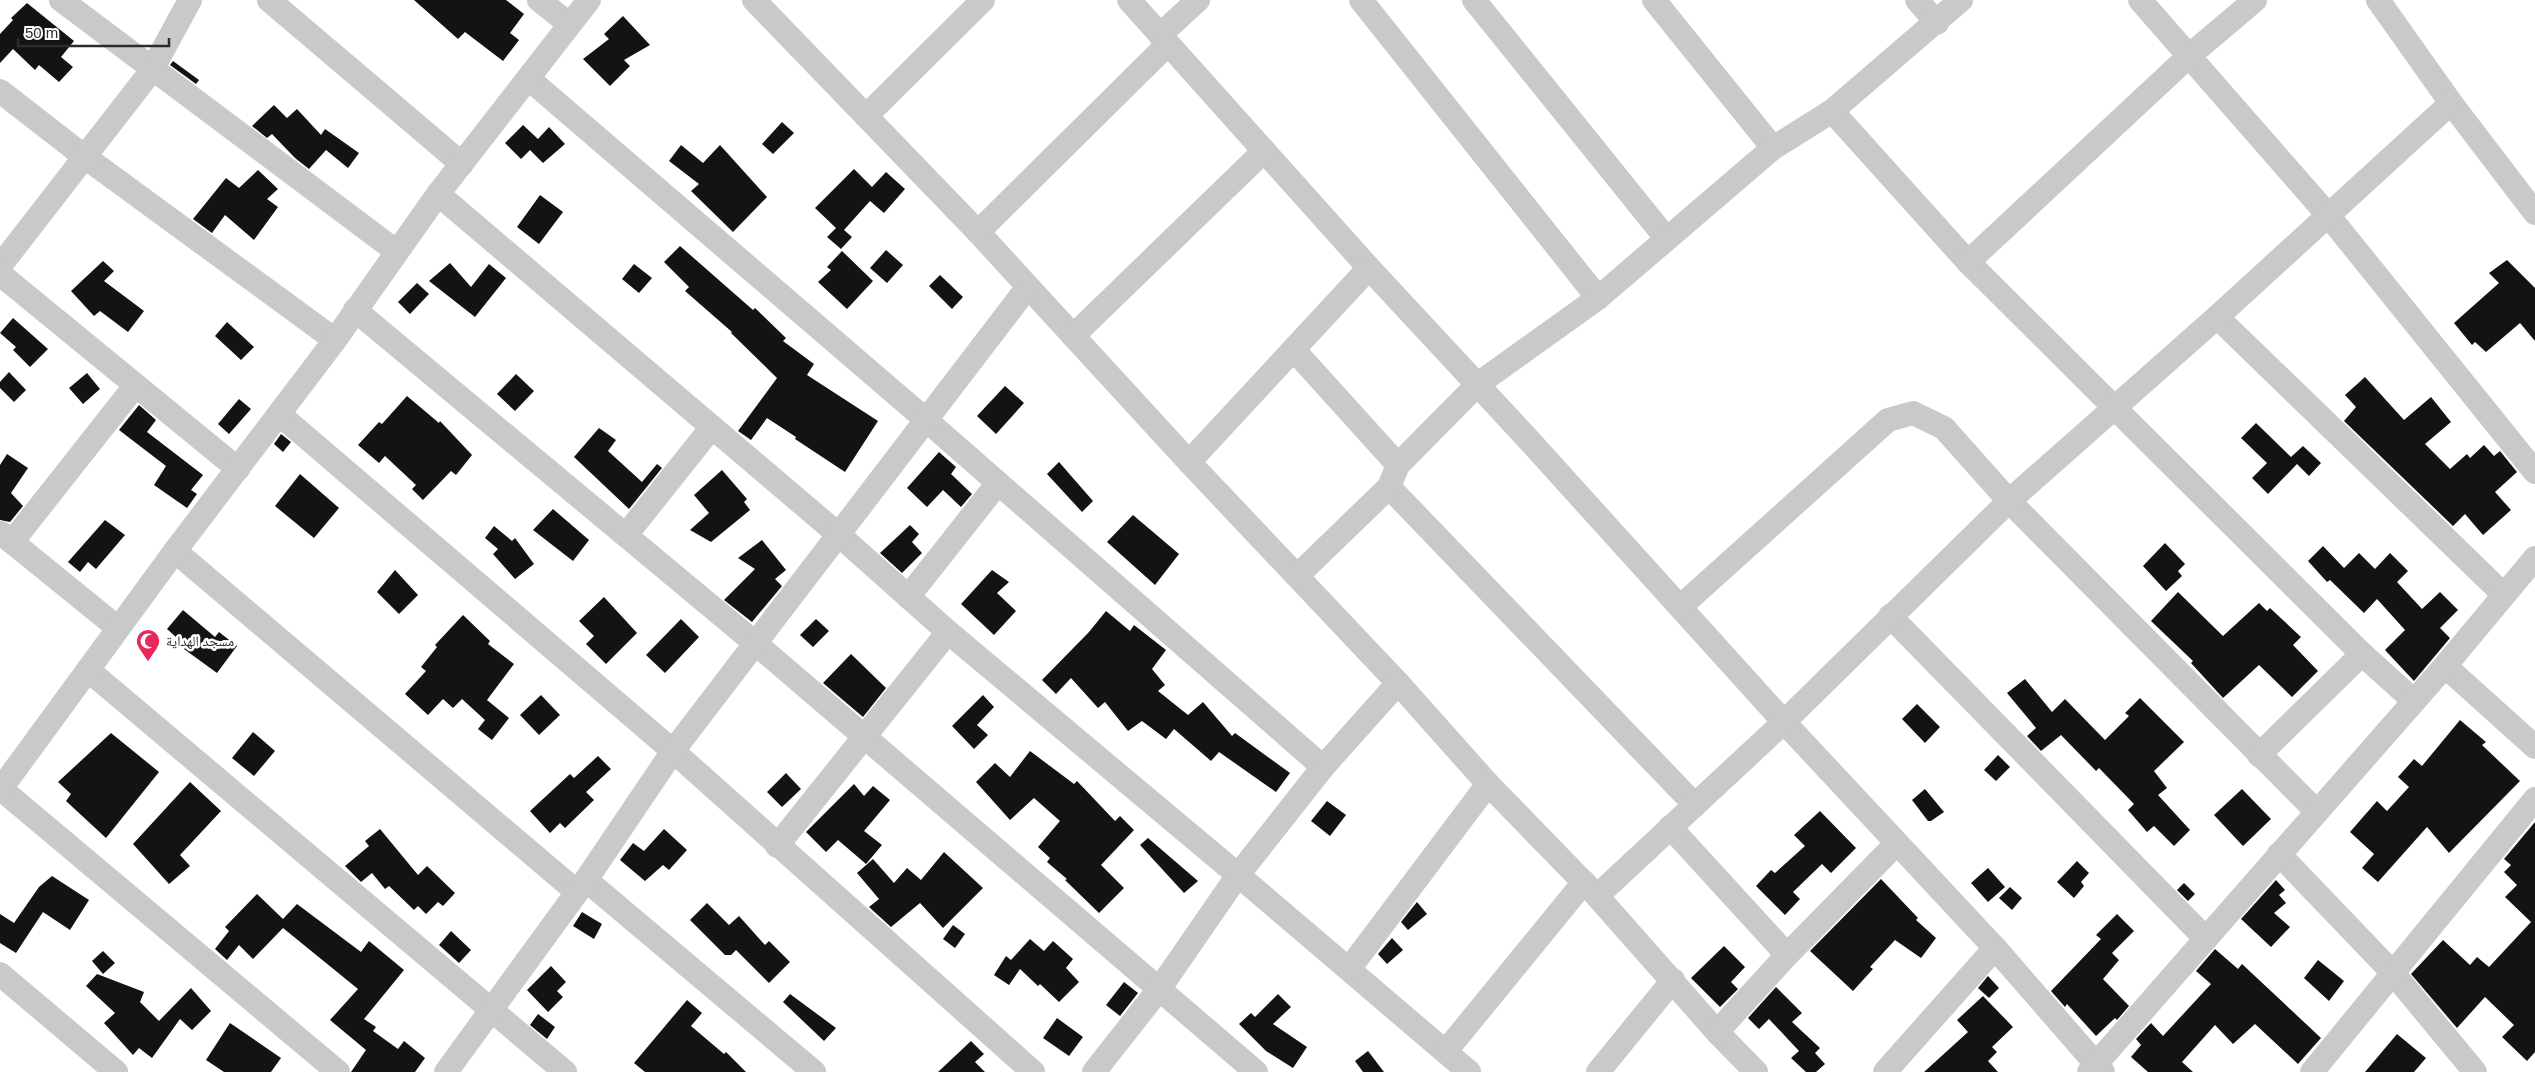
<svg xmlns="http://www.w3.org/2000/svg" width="2535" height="1072" font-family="Helvetica,'Noto Naskh Arabic',sans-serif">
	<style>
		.building { fill: #131313 }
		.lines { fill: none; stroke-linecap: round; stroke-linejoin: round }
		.minor { stroke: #c9c9c9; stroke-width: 24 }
		.labels { text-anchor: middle; stroke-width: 5; stroke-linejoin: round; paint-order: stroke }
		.poi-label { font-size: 14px; fill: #2c2c2c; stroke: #fff; text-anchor: start }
	</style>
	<rect width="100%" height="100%" fill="#fff"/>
	<g class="building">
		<polygon points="414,0 506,0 524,14 510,33 519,40 503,61 465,32 458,39"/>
		<polygon points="27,3 74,41 61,57 73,67 59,82 39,65 35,70 13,49 0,63 0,34 13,20 11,18"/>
		<polygon points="623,16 650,45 624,60 630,66 610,86 583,59 609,39 604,34"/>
		<polygon points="173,61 199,80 196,84 170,65"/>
		<polygon points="274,105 287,118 297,109 321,135 325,129 359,153 348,168 326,150 309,169 295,158 272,134 267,138 252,126"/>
		<polygon points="782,122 794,133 773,154 762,144"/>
		<polygon points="523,125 538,139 549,127 565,144 543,163 530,150 521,159 505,143"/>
		<polygon points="681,145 703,163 720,145 767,197 733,232 691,191 699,184 669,161"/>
		<polygon points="854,169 872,187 886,172 905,189 884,213 870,201 844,230 852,237 841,249 827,237 836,228 815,208"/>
		<polygon points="258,170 278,189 267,199 278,207 254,240 225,215 212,233 193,219 226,178 239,188"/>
		<polygon points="540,195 563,212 539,244 517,227"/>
		<polygon points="680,246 753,310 755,308 786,338 783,341 814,364 807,375 878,421 845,472 795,439 796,437 767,418 751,440 738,431 777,378 731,333 732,332 685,291 689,287 664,262"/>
		<polygon points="886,250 903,265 887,283 870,268"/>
		<polygon points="842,251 873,281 847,309 818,282 831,270 827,267"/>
		<polygon points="2507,260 2535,288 2535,341 2520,323 2486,352 2475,342 2472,345 2454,323 2499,283 2489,273"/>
		<polygon points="103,261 114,271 104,281 144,311 128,332 100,311 94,316 71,291"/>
		<polygon points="450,263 471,287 489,264 506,278 475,317 429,281"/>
		<polygon points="634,264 652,278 639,293 622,279"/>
		<polygon points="940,275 963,297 952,309 929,286"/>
		<polygon points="417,283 429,294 410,314 398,302"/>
		<polygon points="13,318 48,349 30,367 13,350 16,347 0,333"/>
		<polygon points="227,322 254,347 241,360 215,336"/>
		<polygon points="9,372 26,390 14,402 0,388 0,382"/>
		<polygon points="87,373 100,389 83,404 69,388"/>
		<polygon points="516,374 534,391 515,411 497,394"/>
		<polygon points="2365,377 2404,420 2431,397 2451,422 2425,444 2450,469 2467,454 2470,458 2484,445 2494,456 2500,451 2517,472 2495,492 2511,510 2483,535 2465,514 2453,526 2344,421 2356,407 2345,395"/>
		<polygon points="1005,386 1024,403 996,434 977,416"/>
		<polygon points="407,396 439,423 440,421 472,455 456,475 451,471 423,500 412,489 416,485 385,456 379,463 358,445 379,422 382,424"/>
		<polygon points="239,399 251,409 229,434 218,424"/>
		<polygon points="139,405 156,420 147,432 203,475 191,490 197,494 187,508 154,485 166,466 119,430"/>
		<polygon points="2256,423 2291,457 2303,446 2321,463 2309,476 2297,464 2268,494 2252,478 2267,463 2241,438"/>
		<polygon points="599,428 616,440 608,451 642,482 657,464 662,468 629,509 574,457"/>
		<polygon points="281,434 291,442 283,452 274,444"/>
		<polygon points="939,452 956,467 951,474 972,494 961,507 943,490 927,507 907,488"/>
		<polygon points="7,454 28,468 11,493 23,506 10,522 0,520 0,465"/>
		<polygon points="1059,462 1093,501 1082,512 1047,474"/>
		<polygon points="722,470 747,499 744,502 750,510 711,542 690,530 709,513 694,495"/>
		<polygon points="300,474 339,508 314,538 275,506"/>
		<polygon points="553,509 589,540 573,561 533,530"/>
		<polygon points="1133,515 1179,554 1155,585 1107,542"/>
		<polygon points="105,520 125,535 96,569 88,562 80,572 68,562"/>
		<polygon points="910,525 919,534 912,542 922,553 902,573 880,553"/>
		<polygon points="494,526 512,541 515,538 534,564 515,579 493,554 498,549 485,538"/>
		<polygon points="762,540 786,570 775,579 782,586 752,622 724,600 755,569 738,558"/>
		<polygon points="2165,543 2185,564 2178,571 2182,576 2166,591 2143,566"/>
		<polygon points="2323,546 2344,568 2359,553 2375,569 2390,553 2408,571 2397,582 2422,609 2440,592 2458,610 2440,628 2450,638 2414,681 2385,650 2405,630 2377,599 2364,613 2330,580 2327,582 2308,561"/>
		<polygon points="395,570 418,595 399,614 377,592"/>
		<polygon points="992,570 1009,582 997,593 1016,611 994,635 961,604"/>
		<polygon points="2178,592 2223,636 2259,603 2267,611 2270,608 2301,637 2293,645 2318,671 2292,697 2259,665 2223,698 2191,663 2193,661 2151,621"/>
		<polygon points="604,597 637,633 606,664 586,644 594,636 579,621"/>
		<polygon points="183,610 215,637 219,632 237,646 217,673 184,649 186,646 167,629"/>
		<polygon points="1106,611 1130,631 1134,625 1166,650 1152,669 1165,685 1158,691 1188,715 1203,702 1232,736 1235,733 1290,773 1276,792 1219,752 1211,761 1174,729 1166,739 1142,721 1128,731 1105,702 1098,708 1071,678 1056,694 1042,680 1089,632"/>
		<polygon points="463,615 490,641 488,644 514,664 487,700 509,718 492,740 478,729 485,720 462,699 453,708 443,699 428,715 405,694 426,671 421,667 437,647 435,645"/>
		<polygon points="681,619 699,637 665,673 646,655"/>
		<polygon points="816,619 829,631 813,647 800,635"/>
		<polygon points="851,654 886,688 863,717 823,683"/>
		<polygon points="2025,679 2052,712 2065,699 2105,740 2129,716 2125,713 2140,698 2184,742 2154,771 2167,788 2158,795 2190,830 2174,846 2154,826 2147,832 2128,810 2134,804 2099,768 2096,771 2061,735 2041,751 2027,736 2036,728 2007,693"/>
		<polygon points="541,695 560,715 539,735 520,715"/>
		<polygon points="983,695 994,707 977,725 988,735 974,749 952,726"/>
		<polygon points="1917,704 1940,727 1925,743 1902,719"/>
		<polygon points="2460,720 2486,742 2482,745 2520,781 2449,853 2427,827 2378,882 2362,868 2374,854 2350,832 2377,801 2387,811 2409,787 2398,777 2414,759 2422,766"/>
		<polygon points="253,732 275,751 254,776 232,758"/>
		<polygon points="111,733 159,772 106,838 66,801 71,794 58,782"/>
		<polygon points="1030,751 1074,784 1077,781 1115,821 1120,816 1134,830 1101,865 1124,888 1099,913 1065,880 1067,879 1047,862 1050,858 1038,847 1060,821 1034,798 1010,820 976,782 995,763 1010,777"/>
		<polygon points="1998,755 2010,767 1996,781 1984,770"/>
		<polygon points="598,756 611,769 586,792 594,800 565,828 560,823 550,833 530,811 570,774 574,778"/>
		<polygon points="786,773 801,789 782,807 767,792"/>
		<polygon points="190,782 221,811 180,855 190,866 169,884 133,844"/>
		<polygon points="854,784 864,796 873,786 890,800 864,831 882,845 866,864 838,840 826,852 806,832"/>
		<polygon points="1925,789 1944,812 1931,821 1928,821 1912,800"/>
		<polygon points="2242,789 2271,819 2243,846 2214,815"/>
		<polygon points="1327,801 1346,815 1330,836 1311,821"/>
		<polygon points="1820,811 1856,848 1831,873 1822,864 1793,892 1800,899 1785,915 1756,886 1771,870 1775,873 1805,846 1794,835"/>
		<polygon points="2535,822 2535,1052 2527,1061 2502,1037 2514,1025 2485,997 2457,1028 2411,974 2443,940 2470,965 2477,957 2489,967 2531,922 2505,897 2517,885 2504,872 2511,865 2504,859"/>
		<polygon points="380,829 418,875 427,866 455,893 443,906 438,902 426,914 418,906 414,910 389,886 385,889 372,873 361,882 345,866 369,846 365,841"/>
		<polygon points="664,829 687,850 669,870 663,865 645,881 620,860 633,843 644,851"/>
		<polygon points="1148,838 1198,881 1184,893 1140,845"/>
		<polygon points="944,852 983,888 943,928 920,903 891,927 869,907 879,899 857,873 873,859 894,883 907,868 921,880"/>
		<polygon points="2077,861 2089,873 2081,882 2084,886 2074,898 2057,882"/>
		<polygon points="1988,868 2005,887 1988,902 1971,883"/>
		<polygon points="52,876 89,900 70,930 43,912 16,953 0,943 0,914 14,923 39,887"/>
		<polygon points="1881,879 1918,918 1916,920 1936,938 1921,958 1895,940 1870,967 1873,969 1853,991 1810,951"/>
		<polygon points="2276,880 2285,890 2279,895 2286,903 2274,913 2290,927 2271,947 2241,919"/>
		<polygon points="2184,883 2195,894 2188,901 2177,890"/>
		<polygon points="2010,887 2022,898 2012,910 1999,898"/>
		<polygon points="257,894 283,919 297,904 361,952 369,941 404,970 364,1019 376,1027 373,1031 398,1049 404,1041 425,1058 415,1072 351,1072 366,1050 330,1020 358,989 283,928 253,959 239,945 227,960 215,949 229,931 225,927"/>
		<polygon points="1417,902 1427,914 1408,930 1401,922"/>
		<polygon points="707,903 729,925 739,916 765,945 769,941 790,962 769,983 736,950 731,955 725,955 690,920"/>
		<polygon points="582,912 602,924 594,939 573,926"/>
		<polygon points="2117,914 2134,931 2112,953 2119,960 2103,979 2129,1006 2117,1020 2115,1018 2096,1036 2067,1004 2065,1007 2051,991 2101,939 2096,935"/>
		<polygon points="953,925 965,934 955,948 943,939"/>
		<polygon points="451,931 471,950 459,963 439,945"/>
		<polygon points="1392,938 1403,950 1387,964 1378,954"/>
		<polygon points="1030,939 1044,951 1053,941 1073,959 1066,968 1079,982 1059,1002 1040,984 1038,986 1020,969 1009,985 994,975 1006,956 1011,960"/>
		<polygon points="1724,946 1745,967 1731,982 1738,989 1720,1007 1691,978"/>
		<polygon points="2215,949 2238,969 2242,964 2321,1038 2298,1064 2255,1024 2233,1044 2215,1025 2182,1062 2193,1072 2148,1072 2131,1057 2141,1045 2136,1039 2148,1026 2151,1023 2163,1036 2211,984 2196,971"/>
		<polygon points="103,951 115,963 103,974 92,961"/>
		<polygon points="2318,960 2344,981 2329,1001 2304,978"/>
		<polygon points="551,966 566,982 557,991 563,997 548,1012 527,990"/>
		<polygon points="97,974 144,992 140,1002 159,1021 191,988 211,1011 192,1030 180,1019 152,1058 139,1048 133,1055 104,1023 115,1013 86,986"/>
		<polygon points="1988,976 1999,988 1989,998 1978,988"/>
		<polygon points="1124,982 1138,993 1120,1016 1106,1005"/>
		<polygon points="1776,987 1802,1013 1792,1022 1820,1048 1815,1053 1825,1064 1816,1072 1806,1072 1791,1058 1799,1051 1769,1019 1759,1029 1748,1018"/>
		<polygon points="790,994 836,1028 824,1041 783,1002"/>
		<polygon points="1278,994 1291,1007 1273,1024 1307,1047 1293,1068 1266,1051 1239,1024 1251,1013 1255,1017"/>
		<polygon points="1983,996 2013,1027 1992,1047 1997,1052 1988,1061 1998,1072 1924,1072 1968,1032 1957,1020"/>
		<polygon points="687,1000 702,1013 691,1026 724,1054 726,1052 746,1072 645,1072 634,1063"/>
		<polygon points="538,1014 555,1027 547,1039 530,1025"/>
		<polygon points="1057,1018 1083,1037 1069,1056 1043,1038"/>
		<polygon points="230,1023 281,1058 271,1072 224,1072 206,1060"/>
		<polygon points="2397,1034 2426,1058 2414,1072 2365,1072"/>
		<polygon points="971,1041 984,1054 975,1062 985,1072 938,1072"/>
		<polygon points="1368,1051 1384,1072 1363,1072 1355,1061"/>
	</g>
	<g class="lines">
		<g class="minor">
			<polyline points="61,0 396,251"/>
			<polyline points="269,0 462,164"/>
			<polyline points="539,0 569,24"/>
			<polyline points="754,0 978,232 1189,462 1398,683 1488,784 1597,896 1717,1032 1756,1072"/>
			<polyline points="1129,0 1369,268 1527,438 1784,722 1995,948 2103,1072"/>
			<polyline points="1361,0 1598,298"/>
			<polyline points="1474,0 1666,238"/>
			<polyline points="1654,0 1773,148"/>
			<polyline points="1917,0 1937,23"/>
			<polyline points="2140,0 2328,215 2535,472"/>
			<polyline points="2378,0 2451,103 2535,213"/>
			<polyline points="1160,35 1198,0"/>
			<polyline points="529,79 925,419 1323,767"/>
			<polyline points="0,91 85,157 335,340"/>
			<polyline points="1832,111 1968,262 2362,654 2413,700"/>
			<polyline points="866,116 983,0"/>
			<polyline points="438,194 839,535 948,632 1238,875 1469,1072"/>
			<polyline points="978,232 1168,44"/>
			<polyline points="1968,262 2189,56 2255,0"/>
			<polyline points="0,266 152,70 190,0"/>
			<polyline points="0,274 238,469"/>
			<polyline points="355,310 755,643 1256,1072"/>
			<polyline points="2217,317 2503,594"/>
			<polyline points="1073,336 1264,151"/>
			<polyline points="1294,350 1398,465"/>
			<polyline points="279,414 673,751 1033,1072"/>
			<polyline points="1189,462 1369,268"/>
			<polyline points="1389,487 1695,805"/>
			<polyline points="1,533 118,628"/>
			<polyline points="626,535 712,427"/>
			<polyline points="12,542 135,386"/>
			<polyline points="175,551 577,892"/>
			<polyline points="1297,576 1389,487 1398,465 1478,384 1598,298 1773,148 1832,111 1961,0"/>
			<polyline points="908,597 998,483"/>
			<polyline points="1680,607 1888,420 1913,413 1944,428 2009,501 2317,812"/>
			<polyline points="1890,616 2206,939"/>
			<polyline points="2445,666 2535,747"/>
			<polyline points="88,670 565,1072"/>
			<polyline points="2259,755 2362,654"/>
			<polyline points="1,789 338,1072"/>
			<polyline points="0,790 175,551 335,340 438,194 589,0"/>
			<polyline points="1670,827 1787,955"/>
			<polyline points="777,846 948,632"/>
			<polyline points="2279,854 2393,973 2475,1072"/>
			<polyline points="586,880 814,1072"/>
			<polyline points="1597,896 1784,722 2009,501 2217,317 2451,103"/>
			<polyline points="1349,969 1488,784"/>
			<polyline points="0,974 116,1072"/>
			<polyline points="1717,1032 1787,955 1896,844"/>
			<polyline points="1446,1051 1584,882"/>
			<polyline points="446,1072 586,880 673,751 1027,288"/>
			<polyline points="1094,1072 1160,988 1238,875 1323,767 1398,683"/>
			<polyline points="1598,1072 1673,980"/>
			<polyline points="1885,1072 1995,948"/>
			<polyline points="2089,1072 2445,666 2535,558"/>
			<polyline points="2312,1072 2535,799"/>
		</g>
	</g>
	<defs>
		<g id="mosque-pin" transform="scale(1.25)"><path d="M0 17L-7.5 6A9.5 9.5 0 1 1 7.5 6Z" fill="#e9295b" stroke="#fff"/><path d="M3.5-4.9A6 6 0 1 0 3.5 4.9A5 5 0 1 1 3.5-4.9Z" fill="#fff"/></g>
	</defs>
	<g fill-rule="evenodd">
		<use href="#mosque-pin" x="148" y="641"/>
	</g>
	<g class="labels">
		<g class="poi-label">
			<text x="166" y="646">مسجد الهداية</text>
		</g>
	</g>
	<path d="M18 38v8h151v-8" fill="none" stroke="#2c2c2c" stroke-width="2.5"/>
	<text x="25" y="38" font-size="15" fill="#2c2c2c" stroke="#ffffff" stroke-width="4" paint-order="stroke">50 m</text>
</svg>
